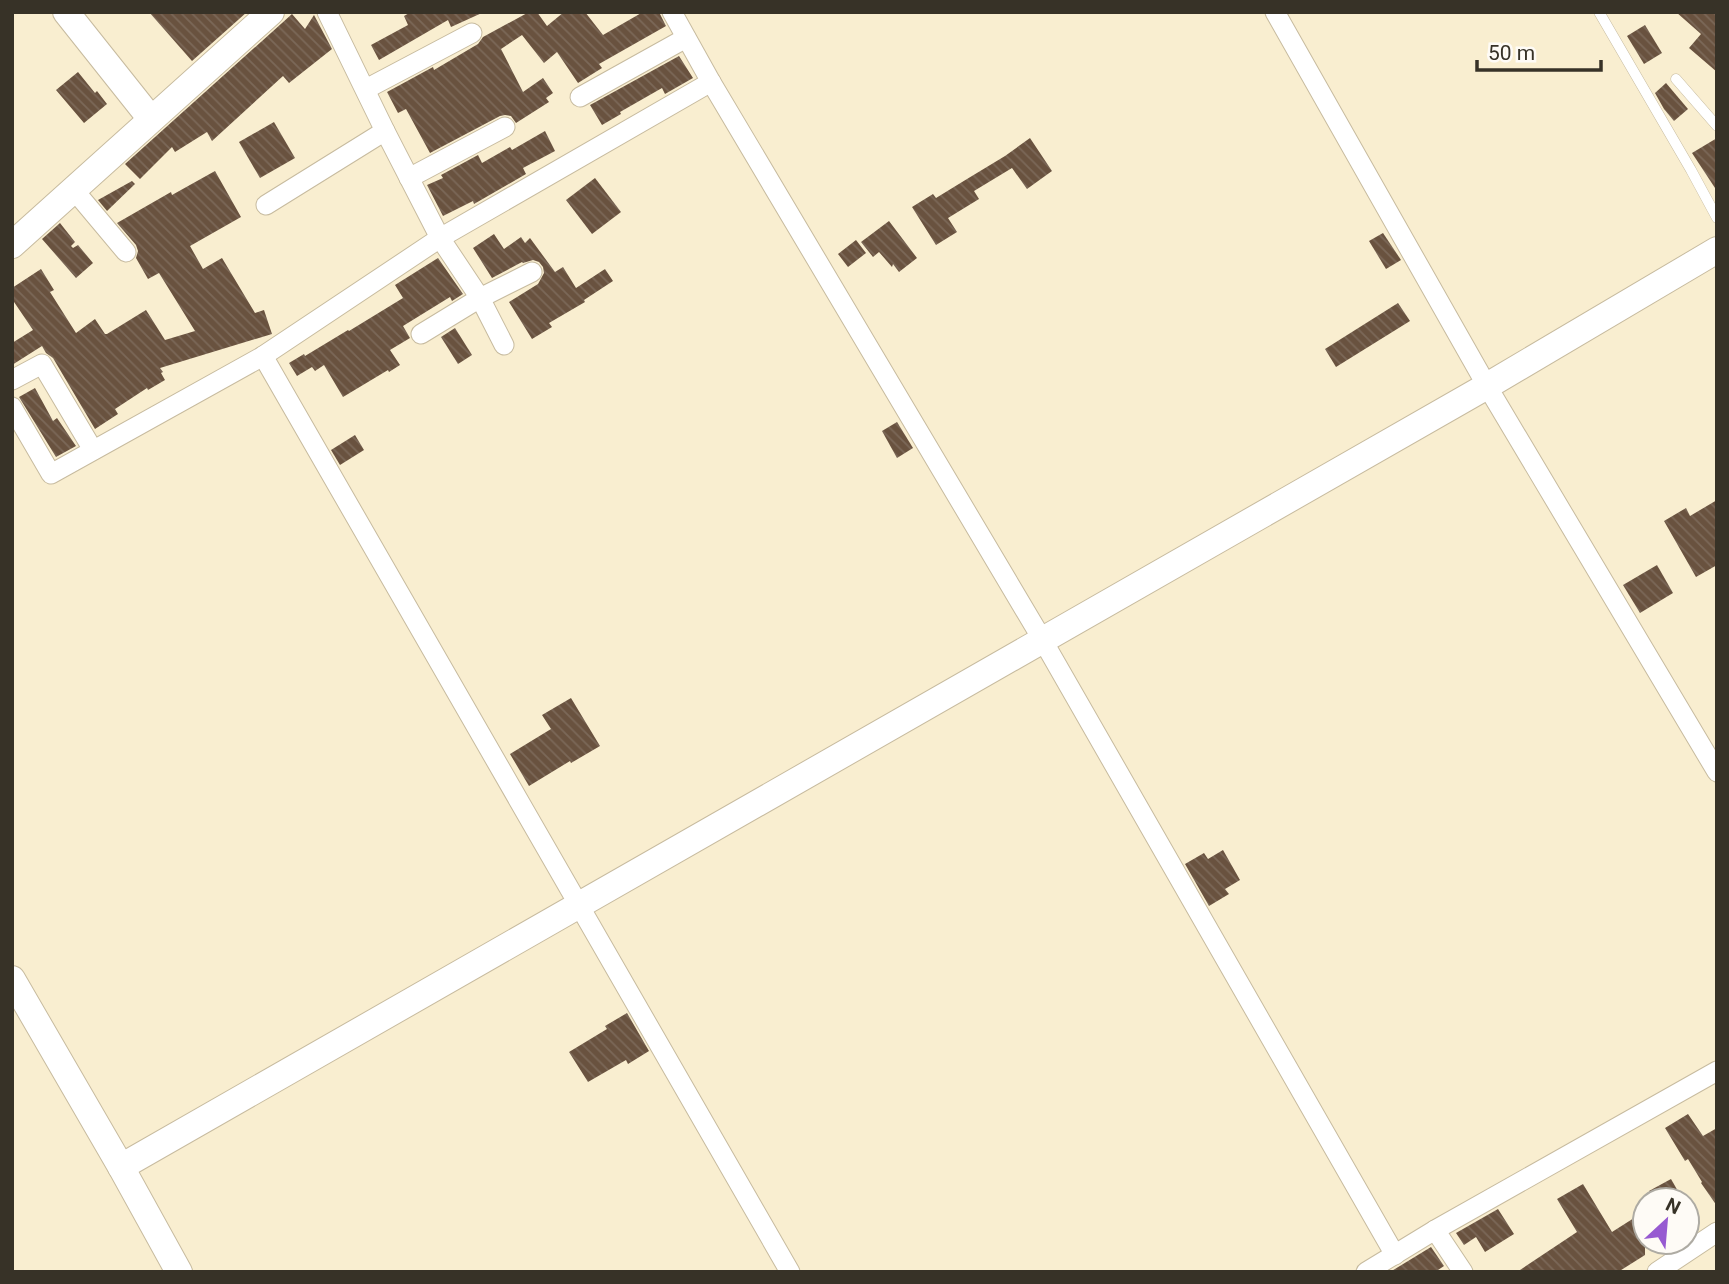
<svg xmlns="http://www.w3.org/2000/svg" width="1729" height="1284" font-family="Roboto,sans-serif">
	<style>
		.building { fill: url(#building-back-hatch) }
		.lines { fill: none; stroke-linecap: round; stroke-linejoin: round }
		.lane-casing { stroke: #c7bb9f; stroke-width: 11 }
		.street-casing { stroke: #c7bb9f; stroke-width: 21 }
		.secondary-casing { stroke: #c7bb9f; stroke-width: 28 }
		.lane { stroke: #fff; stroke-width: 10 }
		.street { stroke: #fff; stroke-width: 19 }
		.secondary { stroke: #fff; stroke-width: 26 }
	</style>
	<defs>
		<pattern id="building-back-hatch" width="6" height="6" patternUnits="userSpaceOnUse" patternTransform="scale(1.75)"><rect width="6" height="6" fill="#69523f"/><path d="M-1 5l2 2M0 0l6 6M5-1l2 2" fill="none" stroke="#7b6858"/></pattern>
	</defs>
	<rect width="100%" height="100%" fill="#f9eed0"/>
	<g class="building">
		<polygon points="149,12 247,12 192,61"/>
		<polygon points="411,12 484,12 451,27 448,20 379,60 371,45 408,25 404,16"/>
		<polygon points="529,12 537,12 547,26 564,12 585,12 603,35 643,12 659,12 666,26 599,64 602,68 578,83 557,52 544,63 522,35 501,49 523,92 543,78 553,93 546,98 549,102 516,123 511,116 505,115 500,116 430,153 406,109 398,113 387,92 433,67 434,70 478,44 483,37"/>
		<polygon points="1676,12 1717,12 1717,72 1689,48 1701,34"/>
		<polygon points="292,14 305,29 314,15 332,49 289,83 283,76 212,141 207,132 175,152 172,147 140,179 125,164"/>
		<polygon points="1645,25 1662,53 1644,64 1627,36"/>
		<polygon points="679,56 693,78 665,94 662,88 620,112 621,114 602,125 590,105"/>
		<polygon points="78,72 95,93 97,91 107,104 84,123 56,90"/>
		<polygon points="1666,83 1688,109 1674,121 1664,109 1655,93"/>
		<polygon points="274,122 295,158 260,178 239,142"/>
		<polygon points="545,131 555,151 523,168 526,174 474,204 473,201 443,216 427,185 443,178 441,175 478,155 482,163 510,147 512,150"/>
		<polygon points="1030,138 1052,171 1027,189 1012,168 974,191 979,199 948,218 957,232 936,245 912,207 933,194 936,198 967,179 1005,156"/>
		<polygon points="1717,138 1717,191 1692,153"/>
		<polygon points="215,171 241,217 190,246 203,269 222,258 255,313 264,310 272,334 160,368 163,372 161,373 165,380 148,390 147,388 115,409 118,414 95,429 53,358 46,353 42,346 12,365 12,343 33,330 12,299 12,288 41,269 54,290 50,292 76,333 95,319 105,334 107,334 146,310 165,340 195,331 159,273 148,279 136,258 138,251 136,245 117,223 171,192 172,195"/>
		<polygon points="595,178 621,212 592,234 566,200"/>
		<polygon points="132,181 135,184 107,211 98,200"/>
		<polygon points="889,221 917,258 899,272 893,264 892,267 879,252 873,257 861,242"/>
		<polygon points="60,223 75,242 71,246 73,248 78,245 93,263 76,278 42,239"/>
		<polygon points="1383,233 1401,260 1386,269 1369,241"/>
		<polygon points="494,234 504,249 521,237 525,243 530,238 555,272 563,267 576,288 605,269 613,281 584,300 585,302 549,323 552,327 532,339 509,302 538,284 544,273 543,267 539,262 533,260 523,263 522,262 492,278 473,248"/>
		<polygon points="856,240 866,253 848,267 838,254"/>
		<polygon points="438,258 463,294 452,301 450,297 403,326 410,338 390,350 400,365 389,372 388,370 343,397 324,365 315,371 312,367 297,376 289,363 304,354 305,356 348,330 349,331 403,298 395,285"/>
		<polygon points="1398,303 1410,321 1336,367 1325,349"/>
		<polygon points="455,328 472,355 458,364 441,337"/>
		<polygon points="35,388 53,421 57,418 76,446 56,457 19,397"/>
		<polygon points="897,422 913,448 897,458 882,431"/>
		<polygon points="355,435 364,450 340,465 331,450"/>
		<polygon points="1717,500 1717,565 1696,577 1664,521 1686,508 1690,516"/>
		<polygon points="1657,565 1673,593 1640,613 1623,585"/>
		<polygon points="571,698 600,746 571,763 570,761 529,786 510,754 551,729 542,715"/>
		<polygon points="1223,850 1240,880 1225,889 1229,894 1209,906 1185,864 1204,853 1208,859"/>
		<polygon points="627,1013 649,1051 628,1064 626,1060 588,1082 569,1052 607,1029 605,1026"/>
		<polygon points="1688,1114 1703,1136 1717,1128 1717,1206 1701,1183 1702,1182 1688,1159 1685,1161 1665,1128"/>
		<polygon points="1671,1179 1683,1200 1655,1200 1649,1191"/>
		<polygon points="1583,1184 1612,1232 1645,1211 1645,1255 1618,1272 1517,1272 1577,1232 1557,1199"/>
		<polygon points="1498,1209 1514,1234 1485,1252 1476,1237 1464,1245 1456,1233"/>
		<polygon points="1431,1247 1444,1266 1435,1272 1390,1272"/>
	</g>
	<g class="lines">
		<g class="lane-casing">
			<g id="lane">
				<polyline points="1599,12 1691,170 1717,218"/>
				<polyline points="1676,79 1717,126"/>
			</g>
		</g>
		<g class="street-casing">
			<g id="street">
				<polyline points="327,12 385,131 440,238 480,298 504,345"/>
				<polyline points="672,12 711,82 1042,639 1395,1255"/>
				<polyline points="1275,12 1487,386 1717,772"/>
				<polyline points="366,89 472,33"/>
				<polyline points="580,97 686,38"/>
				<polyline points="409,178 505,127"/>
				<polyline points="74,190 126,252"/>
				<polyline points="266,205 385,131"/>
				<polyline points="421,334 480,298 532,272"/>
				<polyline points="263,356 790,1272"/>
				<polyline points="12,380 42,364 93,450"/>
				<polyline points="12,407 51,474 263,356 440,238 711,82"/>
				<polyline points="1435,1230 1463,1272"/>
				<polyline points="1366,1272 1435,1230 1717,1071"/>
				<polyline points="1657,1272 1717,1232"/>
			</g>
		</g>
		<g class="secondary-casing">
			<g id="secondary">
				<polyline points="66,12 151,119"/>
				<polyline points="12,245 271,12"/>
				<polyline points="12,979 121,1167 179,1272"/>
				<polyline points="121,1167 1487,386 1717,250"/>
			</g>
		</g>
		<use href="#lane" class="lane"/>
		<use href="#street" class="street"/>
		<use href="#secondary" class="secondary"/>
	</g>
	<rect width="1729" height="1284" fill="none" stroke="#373227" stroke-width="28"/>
	<g transform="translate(1666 1221) rotate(26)"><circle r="33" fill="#fefbf6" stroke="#aeaba3" stroke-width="2"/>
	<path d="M0-5L12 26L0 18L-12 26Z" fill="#975ad1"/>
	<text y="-10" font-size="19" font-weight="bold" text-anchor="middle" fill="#373227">N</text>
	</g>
	<path d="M1477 60v10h124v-10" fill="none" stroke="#373227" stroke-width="3.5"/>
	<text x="1488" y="60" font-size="21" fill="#373227" stroke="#fefbf6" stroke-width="5" paint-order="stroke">50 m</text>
</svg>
